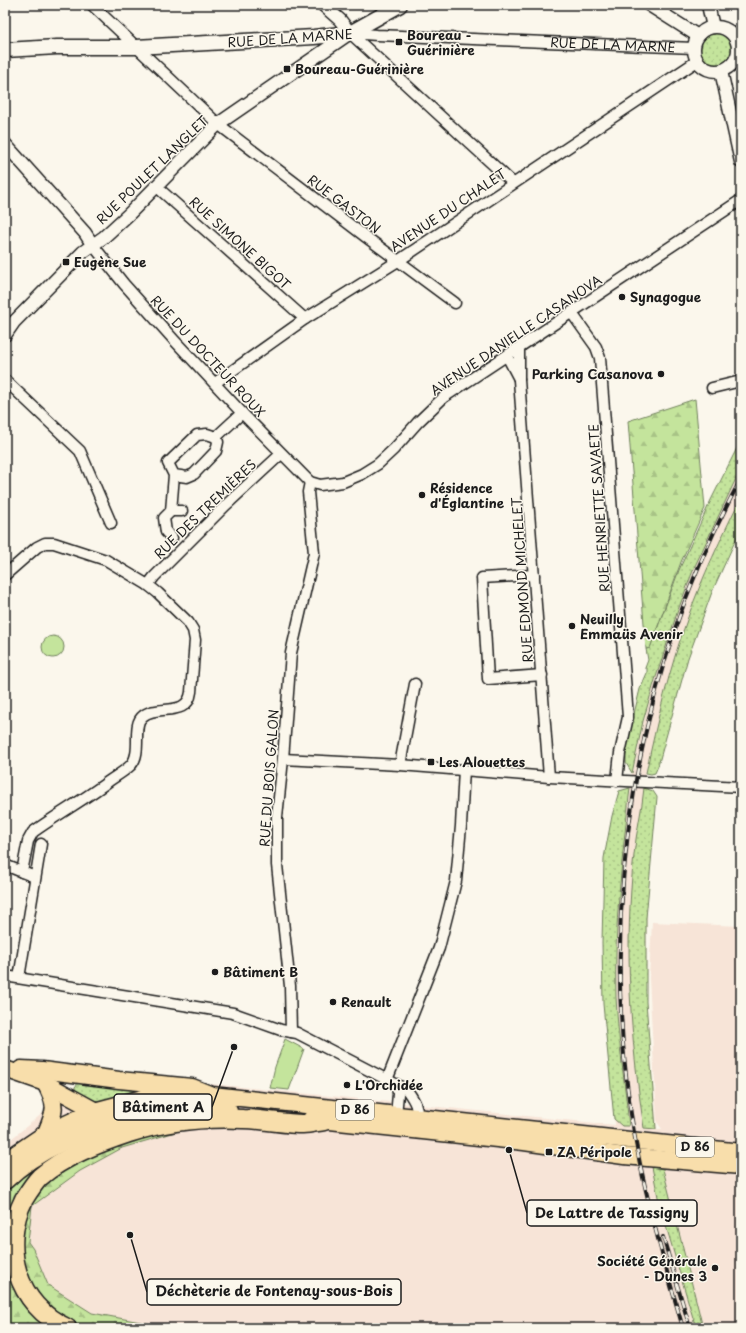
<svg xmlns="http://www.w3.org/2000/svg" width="746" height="1333" font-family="'Playpen Sans',sans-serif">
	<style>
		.built { fill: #f7e4d7 }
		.grass { fill: url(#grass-dots); stroke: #70805c }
		.forest { fill: url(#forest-firs); stroke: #70805c }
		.green { fill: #c4e49c; stroke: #70805c }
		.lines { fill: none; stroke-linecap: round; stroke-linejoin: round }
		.minor-casing { stroke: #1c1c1c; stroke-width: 13 }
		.tertiary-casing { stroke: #1c1c1c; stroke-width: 15 }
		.secondary-casing { stroke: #1c1c1c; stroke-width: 17 }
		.primary-casing { stroke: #1c1c1c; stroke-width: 19 }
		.motorway-casing { stroke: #1c1c1c; stroke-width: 21 }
		.minor { stroke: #fbf7ec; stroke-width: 10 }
		.tertiary { stroke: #fbf7ec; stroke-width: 12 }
		.secondary { stroke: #fbf7ec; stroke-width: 14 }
		.primary { stroke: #f8deab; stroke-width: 16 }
		.motorway { stroke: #f8deab; stroke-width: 18 }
		.rail-casing { stroke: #1c1c1c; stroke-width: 4 }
		.rail { stroke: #fbf7ec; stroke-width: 2.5; stroke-dasharray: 8; stroke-linecap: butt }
		.poi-dot { fill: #1c1c1c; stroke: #fbf7ec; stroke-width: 1.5 }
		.labels { text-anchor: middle; stroke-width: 3; stroke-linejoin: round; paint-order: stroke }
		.shield { fill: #fbf7ec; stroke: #5f5e5a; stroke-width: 1 }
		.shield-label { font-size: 12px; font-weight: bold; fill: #1c1c1c }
		.poi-label { font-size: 13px; font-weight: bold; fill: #1c1c1c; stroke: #fbf7ec; text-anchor: start }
		.street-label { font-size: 13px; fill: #1c1c1c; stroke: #fbf7ec }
		.leader { fill: none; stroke: #1c1c1c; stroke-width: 1.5 }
		.callout-dot { fill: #1c1c1c; stroke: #fbf7ec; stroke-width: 1.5 }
		.callout { fill: #fbf7ec; stroke: #1c1c1c; stroke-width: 1.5 }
		.callout-label { font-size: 14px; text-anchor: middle; font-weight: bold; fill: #1c1c1c }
	</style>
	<defs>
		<pattern id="grass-dots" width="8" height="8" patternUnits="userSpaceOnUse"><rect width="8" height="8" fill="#c4e49c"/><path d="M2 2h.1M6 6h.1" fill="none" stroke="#a8c386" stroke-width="1.8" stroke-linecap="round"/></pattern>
		<pattern id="forest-firs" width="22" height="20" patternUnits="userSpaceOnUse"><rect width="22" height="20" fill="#c4e49c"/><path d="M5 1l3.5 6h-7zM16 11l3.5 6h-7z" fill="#a8c386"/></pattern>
	</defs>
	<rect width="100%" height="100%" fill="#fbf7ec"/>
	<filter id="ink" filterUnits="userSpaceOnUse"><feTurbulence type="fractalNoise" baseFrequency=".025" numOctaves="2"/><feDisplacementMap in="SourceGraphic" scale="8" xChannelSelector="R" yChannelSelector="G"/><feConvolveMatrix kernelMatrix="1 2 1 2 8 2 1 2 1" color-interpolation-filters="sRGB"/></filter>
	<g filter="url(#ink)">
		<polygon class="built" points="741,440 741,528 712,592 688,658 658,766 655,773 651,774 646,773 644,788 653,791 647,909 646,1002 657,1129 662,1129 657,1122 649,978 652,922 740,926 741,1129 737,1128 737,1123 736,1138 741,1139 741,1328 5,1328 5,1144 93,1072 615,1125 603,1004 602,942 604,858 612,816 619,791 630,788 632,773 626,763 634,712 640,689 647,673 647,668 645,668 648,660 646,649 650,648 679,570 711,500"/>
		<g class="grass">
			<circle cx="717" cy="48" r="17"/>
			<polygon points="741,440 741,468 694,568 678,610 655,680 643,721 632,773 626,763 626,747 640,689 647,673 647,668 645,668 648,660 646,649 650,648 679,570 711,500"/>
			<path d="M741 497V528L712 592 688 658 658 766 655 773 651 774 646 773C657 721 669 670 687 620 702 577 722 537 741 497Z"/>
			<path d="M630 788C622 858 614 927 616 997 618 1040 625 1083 629 1126H622L614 1119 603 1004 602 942 604 858 612 816 619 791Z"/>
			<path d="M644 788 653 791 657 797 646 918V1002L656 1129 644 1128C630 1037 624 946 634 855 636 832 642 811 644 788Z"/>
			<polygon points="78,1083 82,1083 159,1087 96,1105 75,1092 75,1087"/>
			<polygon points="186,1129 122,1148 111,1147 130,1136"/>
			<polygon points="652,1167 663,1169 703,1328 696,1328 659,1202"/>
		</g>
		<g class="forest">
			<polygon points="695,399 705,508 681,562 650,648 646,649 628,421"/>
			<polygon points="111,1147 122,1148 80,1171 32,1206 28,1242 33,1249 48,1285 92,1313 173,1328 86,1328 67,1321 42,1302 22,1268 19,1252 26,1210 46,1183 55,1175 87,1158"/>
			<polygon points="31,1170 33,1176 17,1195 5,1226 5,1191 15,1180"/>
			<path d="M5 1255C9 1271 13 1293 24 1306 31 1315 41 1321 51 1328H5Z"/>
		</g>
		<g class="green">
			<circle cx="53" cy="647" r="11"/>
			<polygon points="285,1039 304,1049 289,1090 270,1088 275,1067"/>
		</g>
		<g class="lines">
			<g class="minor-casing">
				<g id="minor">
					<polyline points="92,5 218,124 366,237 455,303"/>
					<path id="s1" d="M350 33 377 35 694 48"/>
					<polyline points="350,33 513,183"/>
					<polyline points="157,187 305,319"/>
					<polyline points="92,244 124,284 174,340 242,413 310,482 320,485 343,482 362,474 378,464 394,449 418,422 444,397 741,200"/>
					<polyline points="571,312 596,347 600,358 628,717 620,753 617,781"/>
					<polyline points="519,347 519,380 549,777"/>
					<polyline points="507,356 519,379"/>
					<polyline points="5,380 80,451 111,523"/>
					<polyline points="215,383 305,319 398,261 697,61"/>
					<polyline points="712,388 741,381"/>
					<polyline points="216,437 242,413"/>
					<polyline points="171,511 182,511"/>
					<polyline points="172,538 166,532 164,518 171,511 174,475 168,463 197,435 207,434 216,437 218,442 216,451 194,474 187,477 174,475"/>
					<path d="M5 575 37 547 45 543H54L106 560 148 585 158 593 188 622 193 630 195 640 191 692C188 718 157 704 143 716 131 725 143 752 131 765 125 771 116 776 109 781 85 799 58 814 33 832L28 841 22 872 35 877"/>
					<polyline points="534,575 482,578 488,679 542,675"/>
					<polyline points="148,585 154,577 226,505 281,454"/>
					<polyline points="283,759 400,765 549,777 741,787"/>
					<polyline points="400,765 415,684"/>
					<polyline points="5,865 22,872"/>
					<path d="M5 976 233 1013 281 1030 297 1033 407 1090C414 1100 420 1108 415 1121"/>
					<polyline points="19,978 41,844"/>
					<polyline points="291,1032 290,986 277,865 277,817 283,759 291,653 314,553 308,492 310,482"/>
					<polyline points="387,1080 439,948 456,881 461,826 464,769"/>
					<polyline points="396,1115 398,1094 397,1085"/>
				</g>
			</g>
			<g class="tertiary-casing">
				<g id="tertiary">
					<polyline points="649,5 698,36"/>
					<polyline points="708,5 713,27"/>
					<circle cx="716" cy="49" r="22"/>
					<polyline points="721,71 741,162"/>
					<polyline points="5,144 85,233 92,244"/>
					<polyline points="5,335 14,322 83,252 104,237 129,214 218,124 350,33 340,20 323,5"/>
				</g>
			</g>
			<g class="secondary-casing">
				<polyline id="secondary" points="5,50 57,47 136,47 314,37 350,33 400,5"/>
			</g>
			<g class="primary-casing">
				<g id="primary">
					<polyline points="5,1069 45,1083 96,1111 126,1118 153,1112 173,1110 229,1111"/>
					<polyline points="21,1069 42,1070 119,1080 192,1087 212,1095 741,1152"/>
					<path d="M45 1083C58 1107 55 1111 45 1135"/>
					<polyline points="98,1110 158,1094 179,1094"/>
					<polyline points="311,1119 524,1142 624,1156 741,1166"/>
				</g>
			</g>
			<g class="motorway-casing">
				<g id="motorway">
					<polyline points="11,1158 45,1135 96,1111"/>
					<path d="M5 1180C38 1147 83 1132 126 1118"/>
					<path d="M67 1328C17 1306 0 1246 24 1199 29 1191 34 1183 40 1177 64 1156 99 1143 129 1133 166 1121 205 1117 243 1119 263 1119 283 1124 303 1124 310 1124 317 1122 324 1121"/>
				</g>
			</g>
			<use href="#minor" class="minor"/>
			<use href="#tertiary" class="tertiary"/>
			<use href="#secondary" class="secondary"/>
			<use href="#primary" class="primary"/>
			<use href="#motorway" class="motorway"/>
			<g class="rail-casing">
				<g id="rail">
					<polyline points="663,1237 690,1328"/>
					<path d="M683 1328C663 1258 642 1187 631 1114 599 899 636 671 741 479"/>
				</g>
			</g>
			<use href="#rail" class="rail"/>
		</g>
	</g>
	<g class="poi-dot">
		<rect x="395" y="38" width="8" height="8" rx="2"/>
		<rect x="283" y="65" width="8" height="8" rx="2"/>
		<rect x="62" y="258" width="8" height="8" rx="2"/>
		<circle cx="622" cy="297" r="4"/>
		<circle cx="661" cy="374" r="4"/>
		<circle cx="422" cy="495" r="4"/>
		<circle cx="572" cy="626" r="4"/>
		<rect x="427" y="758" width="8" height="8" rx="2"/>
		<circle cx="215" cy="972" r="4"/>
		<circle cx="333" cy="1002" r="4"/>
		<circle cx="347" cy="1085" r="4"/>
		<rect x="545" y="1148" width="8" height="8" rx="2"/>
		<circle cx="715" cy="1268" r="4"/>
	</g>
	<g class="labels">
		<g class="shield">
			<rect x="336" y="1100" width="38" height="20" rx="3"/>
			<rect x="676" y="1137" width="38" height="20" rx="3"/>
		</g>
		<g class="shield-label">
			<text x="355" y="1114">D 86</text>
			<text x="695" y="1151">D 86</text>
		</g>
		<g class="poi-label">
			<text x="407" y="40">Boureau -<tspan x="407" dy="15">Guérinière</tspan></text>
			<text x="295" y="74">Boureau-Guérinière</text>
			<text x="74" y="267">Eugène Sue</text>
			<text x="630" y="302">Synagogue</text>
			<text x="653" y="379" text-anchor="end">Parking Casanova</text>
			<text x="430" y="493">Résidence<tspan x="430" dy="15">d'Églantine</tspan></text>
			<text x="580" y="624">Neuilly<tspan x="580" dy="15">Emmaüs Avenir</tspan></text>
			<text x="439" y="767">Les Alouettes</text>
			<text x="223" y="977">Bâtiment B</text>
			<text x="341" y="1007">Renault</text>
			<text x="355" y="1090">L'Orchidée</text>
			<text x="557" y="1157">ZA Péripole</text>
			<text x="707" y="1266" text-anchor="end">Société Générale<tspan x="707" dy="15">- Dunes 3</tspan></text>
		</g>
		<g class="street-label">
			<text transform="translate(290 38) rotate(-4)" y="5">RUE DE LA MARNE</text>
			<text dy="5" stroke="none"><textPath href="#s1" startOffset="263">RUE DE LA MARNE</textPath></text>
			<text transform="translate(152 170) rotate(-44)" y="5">RUE POULET LANGLET</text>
			<text transform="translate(344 204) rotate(37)" y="5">RUE GASTON</text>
			<text transform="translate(448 210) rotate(-34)" y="5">AVENUE DU CHALET</text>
			<text transform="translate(240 243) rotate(42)" y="5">RUE SIMONE BIGOT</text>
			<text transform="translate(516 335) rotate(-34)" y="5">AVENUE DANIELLE CASANOVA</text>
			<text transform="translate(208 356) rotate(47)" y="5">RUE DU DOCTEUR ROUX</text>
			<text transform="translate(599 508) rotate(-94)" y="5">RUE HENRIETTE SAVAETE</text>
			<text transform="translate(205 509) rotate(-44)" y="5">RUE DES TREMIÈRES</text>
			<text transform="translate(522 580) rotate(-94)" y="5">RUE EDMOND MICHELET</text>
			<text transform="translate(269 778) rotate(-86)" y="5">RUE DU BOIS GALON</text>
		</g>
	</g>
	<path class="leader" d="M234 1047L212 1107M509 1150L527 1213M130 1235L147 1292"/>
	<g class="callout-dot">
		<circle cx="234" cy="1047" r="4"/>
		<circle cx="509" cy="1150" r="4"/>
		<circle cx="130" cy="1235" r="4"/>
	</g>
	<g class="callout">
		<rect x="114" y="1094" width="98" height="26" rx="4"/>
		<rect x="527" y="1200" width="170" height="26" rx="4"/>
		<rect x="147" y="1279" width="254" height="26" rx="4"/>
	</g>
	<g class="callout-label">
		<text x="163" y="1112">Bâtiment A</text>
		<text x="612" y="1218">De Lattre de Tassigny</text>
		<text x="274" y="1296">Déchèterie de Fontenay-sous-Bois</text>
	</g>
	<rect width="746" height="1333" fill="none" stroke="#fbf7ec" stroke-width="20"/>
	<rect x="10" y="10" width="726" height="1313" fill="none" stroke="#1c1c1c" stroke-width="1.5" filter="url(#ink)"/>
</svg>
